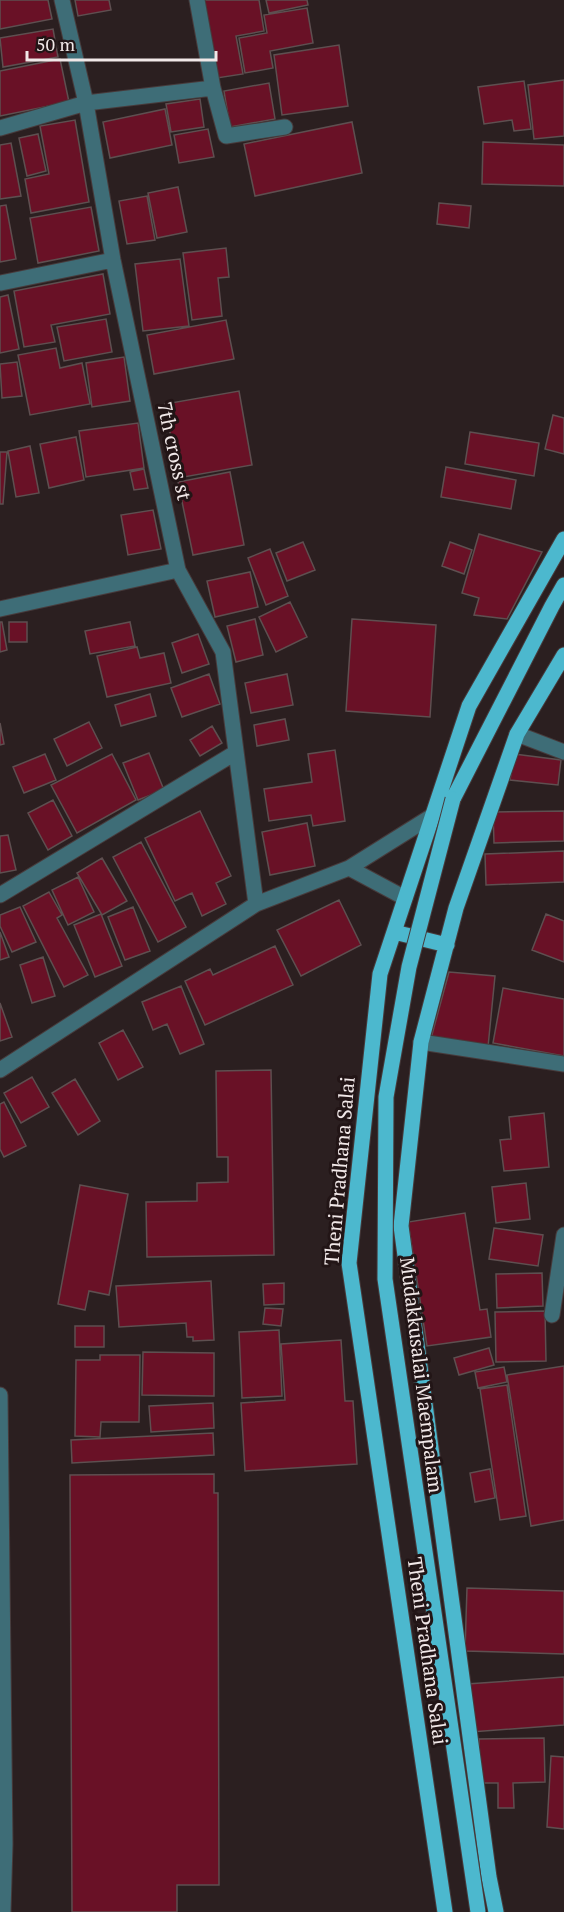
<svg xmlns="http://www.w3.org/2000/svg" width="564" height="1912" font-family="'PT Serif',serif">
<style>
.building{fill:#691126;stroke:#5e4f50;stroke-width:1.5}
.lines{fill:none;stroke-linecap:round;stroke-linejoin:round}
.minor-casing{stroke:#473b3c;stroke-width:17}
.major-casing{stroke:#473b3c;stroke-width:17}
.minor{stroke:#3e6d77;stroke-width:15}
.major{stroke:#4cb8ce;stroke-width:15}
.major-bridge-casing{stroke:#473b3c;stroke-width:17;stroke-linecap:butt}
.major-bridge{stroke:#4cb8ce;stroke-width:15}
.labels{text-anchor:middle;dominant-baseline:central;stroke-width:6;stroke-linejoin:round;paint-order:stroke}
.street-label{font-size:20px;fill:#f1e8e8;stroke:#221516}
</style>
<rect width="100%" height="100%" fill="#2b1f20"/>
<path class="building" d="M0 0H48L52 19 0 29Z
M75 0H109L111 10 78 16Z
M204 0H259L264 31 236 36 243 74 217 78Z
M266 0H307L308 5 269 13Z
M307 8 313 43 270 51 273 68 245 73 239 38 267 33 264 15Z
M53 29 58 57 3 67 0 38Z
M339 45 348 106 282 115 274 55Z
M60 59 69 102 0 116V71Z
M564 80V136L534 139 528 85Z
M524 81 531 129 514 131 512 120 484 124 478 87Z
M269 83 275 119 230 127 224 91Z
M200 99 204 127 171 132 166 104Z
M165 109 172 145 110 158 103 122Z
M75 120 89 202 31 213 25 179 49 174 40 126Z
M352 122 362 173 255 196 244 144Z
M208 129 214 157 179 163 174 135Z
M38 134 46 171 27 176 19 138Z
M483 142 564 145V186L482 184Z
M11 143 21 196 0 199V145Z
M178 187 187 232 157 238 148 193Z
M147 196 155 240 127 244 119 201Z
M439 203 471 206 469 228 437 224Z
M6 205 16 259 0 262V206Z
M91 207 99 251 38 263 30 218Z
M226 248 229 277 218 278 222 316 192 320 183 253Z
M180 259 189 326 143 331 135 264Z
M103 274 110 314 51 325 55 342 24 347 14 291Z
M8 295 19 349 0 353V297Z
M106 319 112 352 64 361 57 327Z
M226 320 234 359 154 374 147 335Z
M56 348 60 368 82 363 90 404 30 415 18 355Z
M124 357 130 401 92 407 86 363Z
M17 362 22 396 2 398 0 364Z
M239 391 252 465 178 478 165 404Z
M553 415 564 418V454L545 449Z
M138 423 144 468 86 477 79 431Z
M470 432 539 443 534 476 465 464Z
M76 437 84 480 49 488 40 444Z
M30 446 39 493 16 497 8 451Z
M0 452H7L3 504H0Z
M446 467 516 480 511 509 441 497Z
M144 469 148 488 134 490 130 472Z
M230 472 244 545 193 555 178 482Z
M153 510 161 549 128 555 121 515Z
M479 534 542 552 507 619 474 615 479 598 462 593Z
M303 542 315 570 287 581 276 553Z
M450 542 472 550 464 574 442 566Z
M270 549 288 596 266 605 248 558Z
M250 572 258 607 215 617 207 581Z
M290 602 307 637 276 652 259 617Z
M255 619 263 655 236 662 227 626Z
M352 619 436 625 430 717 346 711Z
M0 622H2L7 650 0 652Z
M9 622H27V642H9Z
M130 622 135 646 90 654 85 631Z
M198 634 209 664 182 673 172 643Z
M137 647 140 658 164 653 171 683 107 697 97 656Z
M209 674 220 704 182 717 171 688Z
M287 674 293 705 251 713 245 683Z
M150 694 156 716 121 726 115 705Z
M285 719 289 740 257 746 254 725Z
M89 722 102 748 67 766 54 739Z
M0 723 4 744 0 745Z
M212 726 222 743 200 756 190 740Z
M335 750 345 821 313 826 311 815 269 821 264 789 312 782 308 754Z
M149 753 164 790 138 800 123 763Z
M45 754 56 780 24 793 13 767Z
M112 754 136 800 77 833 51 785Z
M514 754 561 760 558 785 510 780Z
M53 800 72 836 48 850 28 813Z
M200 811 231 876 216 883 226 904 202 916 192 893 175 901 145 838Z
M564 811V841L494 843 493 812Z
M307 823 315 866 270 875 262 832Z
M8 835 16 870 0 873V836Z
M141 842 186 927 158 942 113 857Z
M564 851V882L486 885 485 854Z
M102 858 127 901 102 915 77 873Z
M78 877 94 912 68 925 52 890Z
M49 892 62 915 57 918 88 975 64 987 23 906Z
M339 900 361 945 301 976 277 930Z
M20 907 36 942 12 952 0 926V915Z
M133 907 150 951 125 960 108 917Z
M101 914 122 966 95 977 74 925Z
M546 914 564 921V962L532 950Z
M0 932 9 957 0 960Z
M275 946 293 985 205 1025 185 981 210 969 213 975Z
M43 957 55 996 32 1003 20 965Z
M449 972 495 976 488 1047 430 1042Z
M181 986 204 1044 180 1054 167 1024 153 1030 142 1002Z
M503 988 564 999V1056L493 1043Z
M0 1003 12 1037 0 1041Z
M123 1030 143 1067 118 1080 99 1043Z
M271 1070 274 1255 147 1257 146 1202 197 1201V1183L228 1182V1157H217L216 1071Z
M32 1077 49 1107 21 1123 4 1093Z
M75 1079 100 1121 78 1135 52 1093Z
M4 1102 26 1146 4 1157 0 1149V1104Z
M544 1113 549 1167 504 1171 500 1140 511 1139 509 1117Z
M526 1183 530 1219 496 1223 492 1187Z
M80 1185 128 1194 109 1295 89 1291 85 1310 58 1304Z
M465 1213 480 1310 487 1309 491 1337 427 1346 408 1222Z
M494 1228 543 1235 538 1266 489 1259Z
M542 1273 543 1306 497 1308 496 1274Z
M211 1281 214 1340 193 1341V1337H187L186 1323 119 1327 116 1286Z
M284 1283V1304L264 1305 263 1284Z
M265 1308 283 1309 281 1326 263 1324Z
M545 1311 546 1361 496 1362 495 1312Z
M75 1326H104V1347H75Z
M279 1330 282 1396 242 1398 239 1332Z
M341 1340 345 1401H353L357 1464 245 1471 241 1403 285 1400 281 1344Z
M489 1348 494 1365 459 1375 454 1358Z
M143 1352 214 1353V1396L142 1395Z
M100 1355H140L139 1422H101L100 1437 75 1436 76 1360H100Z
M564 1366V1520L531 1526 507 1375Z
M504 1367 507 1382 478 1388 475 1372Z
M507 1385 526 1516 500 1520 480 1389Z
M213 1403 214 1428 151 1432 149 1406Z
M213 1433 214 1455 72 1463 71 1440Z
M490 1469 495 1498 475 1502 470 1473Z
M214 1474V1493H218L219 1885H177V1912H72L70 1475Z
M467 1588 564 1591V1654L465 1651Z
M564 1677V1725L471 1732 467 1684Z
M544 1738 545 1782 513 1783 514 1808H498V1783H479V1739Z
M551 1756 564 1757V1829L547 1827Z"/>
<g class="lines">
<g class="minor-casing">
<path id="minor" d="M62 0 86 103 113 260 178 570 223 652 256 904
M197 0 213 88 226 136 285 127
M0 128 86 103 213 88
M1 283 113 260
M0 609 178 570
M517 734 564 752
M349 868 405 898
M0 895 235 753
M421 1042 564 1064
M0 1070 256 904 349 868 432 816
M552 1315 564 1235
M0 1395 5 1844 3 1912"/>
</g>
<g class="major-casing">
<path id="major" d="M453 799 552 606 564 585
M394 932 447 945
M445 1912 349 1263 380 974 469 706 564 539
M496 1912 489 1877 401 1226 421 1042 456 908 517 734 564 655"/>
</g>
<use href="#minor" class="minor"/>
<use href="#major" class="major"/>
<g class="major-bridge-casing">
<path id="major-bridge" d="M453 799 409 967 386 1097 385 1279 478 1912"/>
</g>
<use href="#major-bridge" class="major-bridge"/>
</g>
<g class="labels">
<g class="street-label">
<text transform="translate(175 451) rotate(78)">7th cross st</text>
<text transform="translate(339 1171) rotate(-85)">Theni Pradhana Salai</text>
<text transform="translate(422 1375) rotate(83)">Mudakkusalai Maempalam</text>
<text transform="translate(428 1651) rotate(82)">Theni Pradhana Salai</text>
</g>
</g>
<path d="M27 51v9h189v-9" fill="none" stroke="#f1e8e8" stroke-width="3"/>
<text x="36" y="51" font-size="18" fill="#f1e8e8" stroke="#221516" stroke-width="4.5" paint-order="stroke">50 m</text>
</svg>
